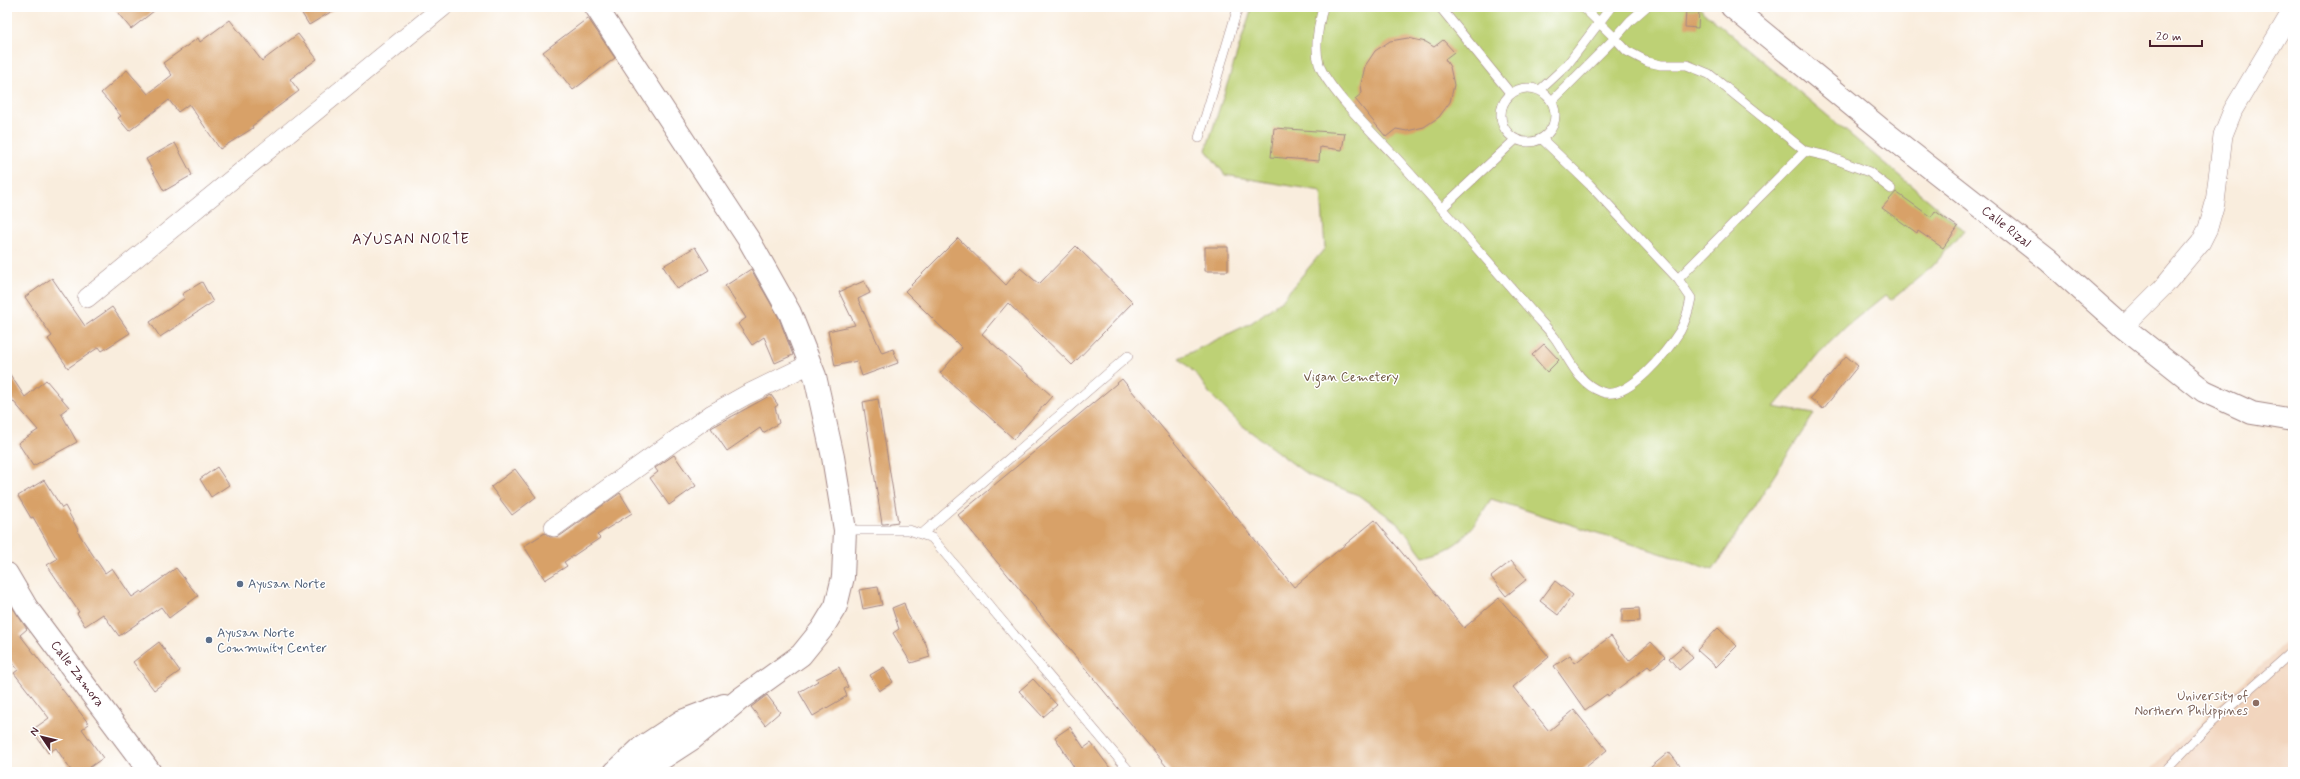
<svg xmlns="http://www.w3.org/2000/svg" width="2300" height="779" font-family="Mynerve,sans-serif">
<style>
.built{fill:#f2d5be}
.green{fill:#bdd175;stroke:#847850}
.building{fill:#d8a168}
.lines{fill:none;stroke-linecap:round;stroke-linejoin:round}
.service-casing{stroke:#a28684;stroke-width:10}
.minor-casing{stroke:#a28684;stroke-width:20}
.tertiary-casing{stroke:#a28684;stroke-width:24}
.secondary-casing{stroke:#a28684;stroke-width:24}
.service{stroke:#fff;stroke-width:9}
.minor{stroke:#fff;stroke-width:19}
.tertiary{stroke:#fff;stroke-width:22}
.secondary{stroke:#fff;stroke-width:22}
.service-dot{fill:#5c6f8a;stroke:#fff;stroke-width:1.5}
.education-dot{fill:#8d6e63;stroke:#fff;stroke-width:1.5}
.labels{text-anchor:middle;dominant-baseline:central;stroke-width:3;stroke-linejoin:round;paint-order:stroke}
.street-label{font-size:13px;fill:#4a1f2b;stroke:#fff}
.park-label{font-size:13px;fill:#6c5441;stroke:#fff}
.service-label{font-size:13px;fill:#4e5e75;stroke:#fff;text-anchor:start}
.education-label{font-size:13px;fill:#785e54;stroke:#fff;text-anchor:end}
.quarter-label{font-size:15px;letter-spacing:1px;fill:#4a1f2b;stroke:#fff}
</style>
<rect width="100%" height="100%" fill="#fff"/>
<filter id="ink" filterUnits="userSpaceOnUse"><feTurbulence type="fractalNoise" baseFrequency=".025" numOctaves="2"/><feDisplacementMap in="SourceGraphic" scale="8" xChannelSelector="R" yChannelSelector="G"/><feConvolveMatrix kernelMatrix="1 2 1 2 8 2 1 2 1" color-interpolation-filters="sRGB"/></filter>
<filter id="wash" filterUnits="userSpaceOnUse"><feTurbulence type="fractalNoise" baseFrequency=".012" numOctaves="4" result="noise"/><feDisplacementMap in="SourceGraphic" scale="16" xChannelSelector="R" yChannelSelector="G"/><feGaussianBlur stdDeviation="0.9" result="paint"/><feColorMatrix in="noise" values="0 0 0 0 0 0 0 0 0 0 0 0 0 0 0 0 0 1.4 0 .05"/><feComposite in="paint" operator="in"/></filter>
<g filter="url(#wash)">
<rect width="100%" height="100%" fill="#f9eddd"/>
<path class="built" d="M2293 635V772H2147Z"/>
<path class="green" d="M1252 7H1698L1964 230 1932 267 1891 300 1885 295 1848 325 1819 353 1774 407 1814 414 1713 570 1491 499C1470 531 1462 549 1423 556L1399 524 1358 495 1308 475 1239 423 1210 394 1197 375 1179 358 1251 323 1281 301 1325 248 1321 191 1225 175 1206 150Z"/>
<g id="blocks">
<path class="building" d="M113 7H159L131 29Z
M298 7H339L309 25Z
M1686 9 1699 10 1698 28 1685 27Z
M588 18 615 58 573 90 543 52Z
M230 20 262 61 298 34 317 59 290 79 299 91 252 126 253 128 220 149 189 104 178 112 169 100 129 131 118 118 121 116 101 93 127 70 148 94 172 75 163 63 198 38 200 42Z
M1408 38 1426 42 1434 47 1443 40 1454 52 1445 59 1450 67 1454 85 1450 102 1439 117 1424 127 1407 131 1396 129 1386 137 1355 99 1362 93 1361 84 1365 66 1375 51 1390 41Z
M1274 128 1345 133 1342 150 1320 147 1319 161 1271 157Z
M175 143 192 175 164 191 146 159Z
M1896 192 1931 217 1935 211 1958 227 1943 248 1918 231 1917 233 1882 208Z
M958 238 1006 285 1020 268 1039 284 1076 246 1133 302 1072 365 1008 303 982 334 1052 396 1014 439 940 373 962 348 905 291Z
M695 247 709 270 677 289 663 266Z
M1205 247H1228V271H1205Z
M751 269 779 318 793 355 775 363 764 337 752 345 738 324 746 318 725 286Z
M52 278 85 326 112 307 130 333 102 351 99 347 68 368 48 339 52 336 25 297Z
M864 281 870 293 858 299 882 353 893 349 898 363 862 376 857 361 835 366 828 331 855 325 839 292Z
M202 282 213 302 160 337 150 322 185 298 182 294Z
M1544 344 1559 360 1547 372 1532 355Z
M1846 356 1858 366 1823 409 1810 398Z
M7 370 25 397 46 380 69 407 61 413 77 442 33 466 18 443 38 430 7 394Z
M1122 379 1294 587 1375 520 1464 628 1499 598 1549 657 1513 687 1549 731 1574 710 1607 750 1580 772H1171L958 515Z
M771 395 778 405 775 407 779 423 763 433 760 428 727 451 711 428Z
M878 399 898 522 885 524H882L863 402Z
M674 455 696 486 669 505 650 478 658 472 655 468Z
M217 467 229 485 211 497 200 479Z
M515 469 536 497 512 515 491 487Z
M44 480 62 508 65 506 78 530 77 531 105 573 112 568 132 597 141 591 142 593 176 568 198 596 169 618 161 607 119 636 103 614 85 626 77 613 79 612 47 565 57 559 33 517 31 518 18 496Z
M620 493 632 513 597 535 600 538 564 562 567 566 545 580 524 546 545 533 550 537 560 536Z
M1511 561 1527 579 1506 596 1491 577Z
M1555 581 1573 595 1558 615 1540 601Z
M878 587 882 605 863 609 859 590Z
M7 599 27 629 20 635 89 724 82 729 103 758 83 772H72L56 748 48 753 32 730 49 718 14 673 18 670 7 655Z
M904 603 908 615 926 644 930 657 911 663 893 633 899 629 892 608Z
M1639 608 1640 621 1622 622V609Z
M1718 628 1737 646 1716 667 1697 650Z
M1611 636 1629 661 1651 642 1665 657 1651 669 1648 666 1608 696 1607 694 1585 710 1554 666 1570 655 1575 663Z
M159 642 180 671 154 690 133 662Z
M1683 646 1693 658 1679 670 1669 658Z
M839 667 848 687 844 689 847 696 813 716 799 692 818 681 816 679Z
M884 667 893 682 879 691 870 675Z
M1033 679 1057 705 1043 717 1019 691Z
M767 695 780 712 765 725 751 707Z
M1070 727 1084 748 1091 743 1113 772H1077L1055 737Z
M1669 752 1685 772H1645Z"/>
</g>
</g>
<g filter="url(#ink)">
<use href="#blocks" fill-opacity="0" stroke="#a28684" stroke-width="1"/>
<g class="lines">
<g class="service-casing">
<path id="service" d="M1323 7C1319 24 1314 46 1319 64 1327 89 1380 140 1400 162 1445 212 1490 263 1534 314 1541 322 1549 330 1555 338 1569 358 1577 383 1602 392 1628 402 1668 350 1680 331 1686 320 1689 309 1691 298L1678 279 1590 185 1542 139
M1440 7 1511 94
M1583 7 1615 38 1630 21 1646 7
M1501 115a27 27 0 1 1 54 0a27 27 0 1 1-54 0Z
M1540 90 1567 65 1611 7
M1552 101 1615 38 1627 51 1648 62 1661 65H1687L1709 74 1805 151 1827 156 1869 172 1891 189
M1199 138 1238 7
M1442 208 1516 139
M1678 279 1805 151
M845 530H909L932 538 1130 772
M923 533 1128 356
M2164 772 2207 727 2293 651"/>
</g>
<g class="minor-casing">
<path id="minor" d="M87 298 443 7
M2123 327 2166 284 2201 242 2208 228 2215 203 2223 135 2233 110 2293 9
M554 527 712 414 746 395 810 364"/>
</g>
<g class="tertiary-casing">
<path id="tertiary" d="M596 7 749 240 790 313 815 376 833 457 845 530 843 577 836 606 822 629 801 655 740 699 692 739 652 765 626 772
M7 574 27 608 150 772
M615 772 641 748 682 721 724 705"/>
</g>
<g class="secondary-casing">
<path id="secondary" d="M1732 7 1882 130 2048 260 2123 327 2204 391 2252 413 2293 420"/>
</g>
<use href="#service" class="service"/>
<use href="#minor" class="minor"/>
<use href="#tertiary" class="tertiary"/>
<use href="#secondary" class="secondary"/>
</g>
</g>
<g class="service-dot">
<circle cx="240" cy="584" r="4"/>
<circle cx="209" cy="640" r="4"/>
</g>
<circle class="education-dot" cx="2256" cy="703" r="4"/>
<g class="labels">
<g class="street-label">
<text transform="translate(2006 227) rotate(38)">Calle Rizal</text>
<text transform="translate(77 674) rotate(53)">Calle Zamora</text>
</g>
<g class="park-label">
<text x="1351" y="377">Vigan Cemetery</text>
</g>
<g class="service-label">
<text x="248" y="584">Ayusan Norte</text>
<text x="217" y="633">Ayusan Norte<tspan x="217" dy="15">Community Center</tspan></text>
</g>
<g class="education-label">
<text x="2248" y="696">University of<tspan x="2248" dy="15">Northern Philippines</tspan></text>
</g>
<g class="quarter-label">
<text x="411" y="240">AYUSAN NORTE</text>
</g>
</g>
<rect width="2300" height="779" fill="none" stroke="#fff" stroke-width="24"/>
<g transform="translate(42 737) rotate(305)" stroke="#ffffff" stroke-width="3" paint-order="stroke">
<path d="M0-3L7 15L0 10L-7 15Z" fill="#4a1f2b"/>
<text y="-6" font-size="11" font-weight="bold" text-anchor="middle" fill="#4a1f2b">N</text>
</g>
<path d="M2150 40v6h52v-6" fill="none" stroke="#4a1f2b" stroke-width="2"/>
<text x="2156" y="40" font-size="12" fill="#4a1f2b" stroke="#ffffff" stroke-width="3" paint-order="stroke">20 m</text>
</svg>
